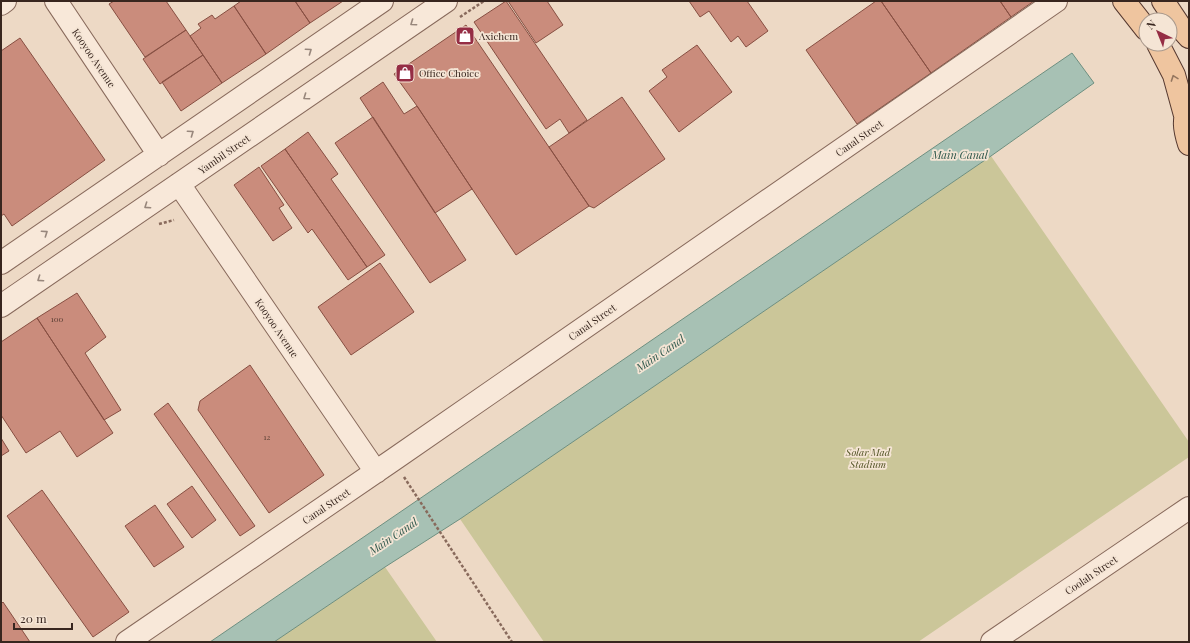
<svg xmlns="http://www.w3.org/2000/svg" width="1190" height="643" font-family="'Playfair Display',serif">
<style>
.green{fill:#cbc699}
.water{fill:#a7c1b4;stroke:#6e8f80}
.building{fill:#ca8c7c;stroke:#874f42}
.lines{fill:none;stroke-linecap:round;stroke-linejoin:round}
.minor-casing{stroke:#886a5c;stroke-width:24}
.major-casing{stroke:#563930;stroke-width:24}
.path{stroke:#886a5c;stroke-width:2.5;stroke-dasharray:3 2;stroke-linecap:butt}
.minor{stroke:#f8e8d9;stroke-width:22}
.major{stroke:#efc59f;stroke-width:22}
.oneway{stroke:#98877c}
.oneway2{stroke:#94765f}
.labels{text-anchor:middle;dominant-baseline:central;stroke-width:3.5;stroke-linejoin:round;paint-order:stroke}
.number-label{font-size:8px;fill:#5c4036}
.poi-label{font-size:10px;fill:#38261f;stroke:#f5e5d5;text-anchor:start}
.street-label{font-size:10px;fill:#38261f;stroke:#f5e5d5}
.park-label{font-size:10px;font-style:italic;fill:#535426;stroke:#f5e5d5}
.water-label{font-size:11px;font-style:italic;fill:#2f584c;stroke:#f5e5d5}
</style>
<rect width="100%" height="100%" fill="#edd9c5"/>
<path class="green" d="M991 156 1189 442V457L918 642H544L460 519Z
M385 567 437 642H274Z"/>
<path class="water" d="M1072 53 1094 83 991 156 460 519 385 567 274 642H210Z"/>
<path class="building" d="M114 1H166L186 30 145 57 109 4Z
M241 1H295L310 23 266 54 234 6Z
M295 1H343L310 23Z
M506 1 587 120 569 133 560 119 546 129 474 22Z
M508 1H547L563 25 536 43Z
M689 1H747L768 31 746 47 738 36 731 42 709 11 700 17Z
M876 1H881L931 73 857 124 806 50Z
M881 1H1000L1011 17 931 73Z
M1000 1H1034L1011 17Z
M234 6 266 54 222 83 190 36 201 28 198 24 212 15 215 19Z
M466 25 589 206 516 255 417 106 394 74Z
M186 30 203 55 160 84 143 59Z
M20 38 105 160 12 226 4 214 1 216V51Z
M697 45 732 92 679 132 649 91 667 77 662 70Z
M203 55 222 83 181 111 162 82Z
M383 82 404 114 417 106 472 189 435 213 360 98Z
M622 97 665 159 594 208 589 206 549 147Z
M373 117 466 260 430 283 335 143Z
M308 132 338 174 331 179 385 255 367 267 285 149Z
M285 149 367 267 348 280 312 229 308 233 261 166Z
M259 167 284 205 279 208 292 228 273 241 234 185Z
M380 263 414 312 351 355 318 307Z
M77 293 106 337 85 353 121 410 104 420 37 318Z
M37 318 113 433 77 457 60 431 26 453 1 415V342Z
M250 365 324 475 269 513 198 410 200 401Z
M168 403 255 526 240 536 154 414Z
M1 438 9 451 1 456Z
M192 486 216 520 192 538 167 504Z
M42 490 129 612 93 637 7 516Z
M155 505 184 547 154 567 125 526Z
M3 602 30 642H1V604Z"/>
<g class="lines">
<g class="minor-casing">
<path id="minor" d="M56 1 159 155
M1 4 5 1
M179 184 376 472
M1 263 382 1
M1 306 446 1
M127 642 393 460 1056 1
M992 642 1189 508"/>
</g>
<g class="major-casing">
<path id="major" d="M1124 1 1146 29
M1163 1 1181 28 1189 37
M1158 44 1174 75 1185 115
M1189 104C1183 120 1184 128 1189 144"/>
</g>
<path class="path" d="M460 17 484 1
M159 224 174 220
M404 477 512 642"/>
<use href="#minor" class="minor"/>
<use href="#major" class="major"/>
</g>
<defs><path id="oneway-chevron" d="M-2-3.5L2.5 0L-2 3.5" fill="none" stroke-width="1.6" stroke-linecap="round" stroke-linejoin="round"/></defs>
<g class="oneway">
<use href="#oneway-chevron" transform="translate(413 23) rotate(145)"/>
<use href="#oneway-chevron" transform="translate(309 51) rotate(-35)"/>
<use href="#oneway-chevron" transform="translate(306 97) rotate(145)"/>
<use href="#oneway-chevron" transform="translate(191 133) rotate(-35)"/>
<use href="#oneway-chevron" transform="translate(147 206) rotate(146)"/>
<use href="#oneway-chevron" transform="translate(45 233) rotate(-34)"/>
<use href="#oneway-chevron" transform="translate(40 279) rotate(146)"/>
</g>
<use class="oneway2" href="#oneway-chevron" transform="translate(1174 78) rotate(-110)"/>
<defs>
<g id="shop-square" transform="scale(1)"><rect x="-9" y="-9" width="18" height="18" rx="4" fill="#952d44" stroke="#f5e5d5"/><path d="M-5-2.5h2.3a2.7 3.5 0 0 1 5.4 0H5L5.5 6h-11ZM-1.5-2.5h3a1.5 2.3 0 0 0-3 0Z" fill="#fff"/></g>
</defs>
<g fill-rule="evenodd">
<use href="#shop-square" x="465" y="36"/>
<use href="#shop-square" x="405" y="73"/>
</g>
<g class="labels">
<g class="number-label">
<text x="57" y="318">100</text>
<text x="267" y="436">12</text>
</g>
<g class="poi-label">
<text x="479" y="36">Axichem</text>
<text x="419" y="73">Office Choice</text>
</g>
<g class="street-label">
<text transform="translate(94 58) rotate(56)">Kooyoo Avenue</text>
<text transform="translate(859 138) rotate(-35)">Canal Street</text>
<text transform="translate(224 154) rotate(-35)">Yambil Street</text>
<text transform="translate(592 322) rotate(-35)">Canal Street</text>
<text transform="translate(277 328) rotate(56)">Kooyoo Avenue</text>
<text transform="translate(326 506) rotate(-34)">Canal Street</text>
<text transform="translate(1091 575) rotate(-34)">Coolah Street</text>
</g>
<g class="park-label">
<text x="868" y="452">Solar Mad<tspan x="868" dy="12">Stadium</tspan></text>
</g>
<g class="water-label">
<text x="960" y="154">Main Canal</text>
<text transform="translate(660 353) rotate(-34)">Main Canal</text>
<text transform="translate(393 536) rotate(-34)">Main Canal</text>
</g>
</g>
<rect width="1190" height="643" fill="none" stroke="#38261f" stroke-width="4"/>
<g transform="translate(1158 32) rotate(317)"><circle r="19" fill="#f5e5d5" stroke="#a9998c"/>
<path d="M0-3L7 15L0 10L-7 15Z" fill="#952d44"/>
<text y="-6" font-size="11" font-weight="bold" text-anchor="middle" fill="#38261f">N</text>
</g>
<path d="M14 623v6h58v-6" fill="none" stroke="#38261f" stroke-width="2"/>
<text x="20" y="623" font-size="12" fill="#38261f" stroke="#f5e5d5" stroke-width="3" paint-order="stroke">20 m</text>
</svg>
